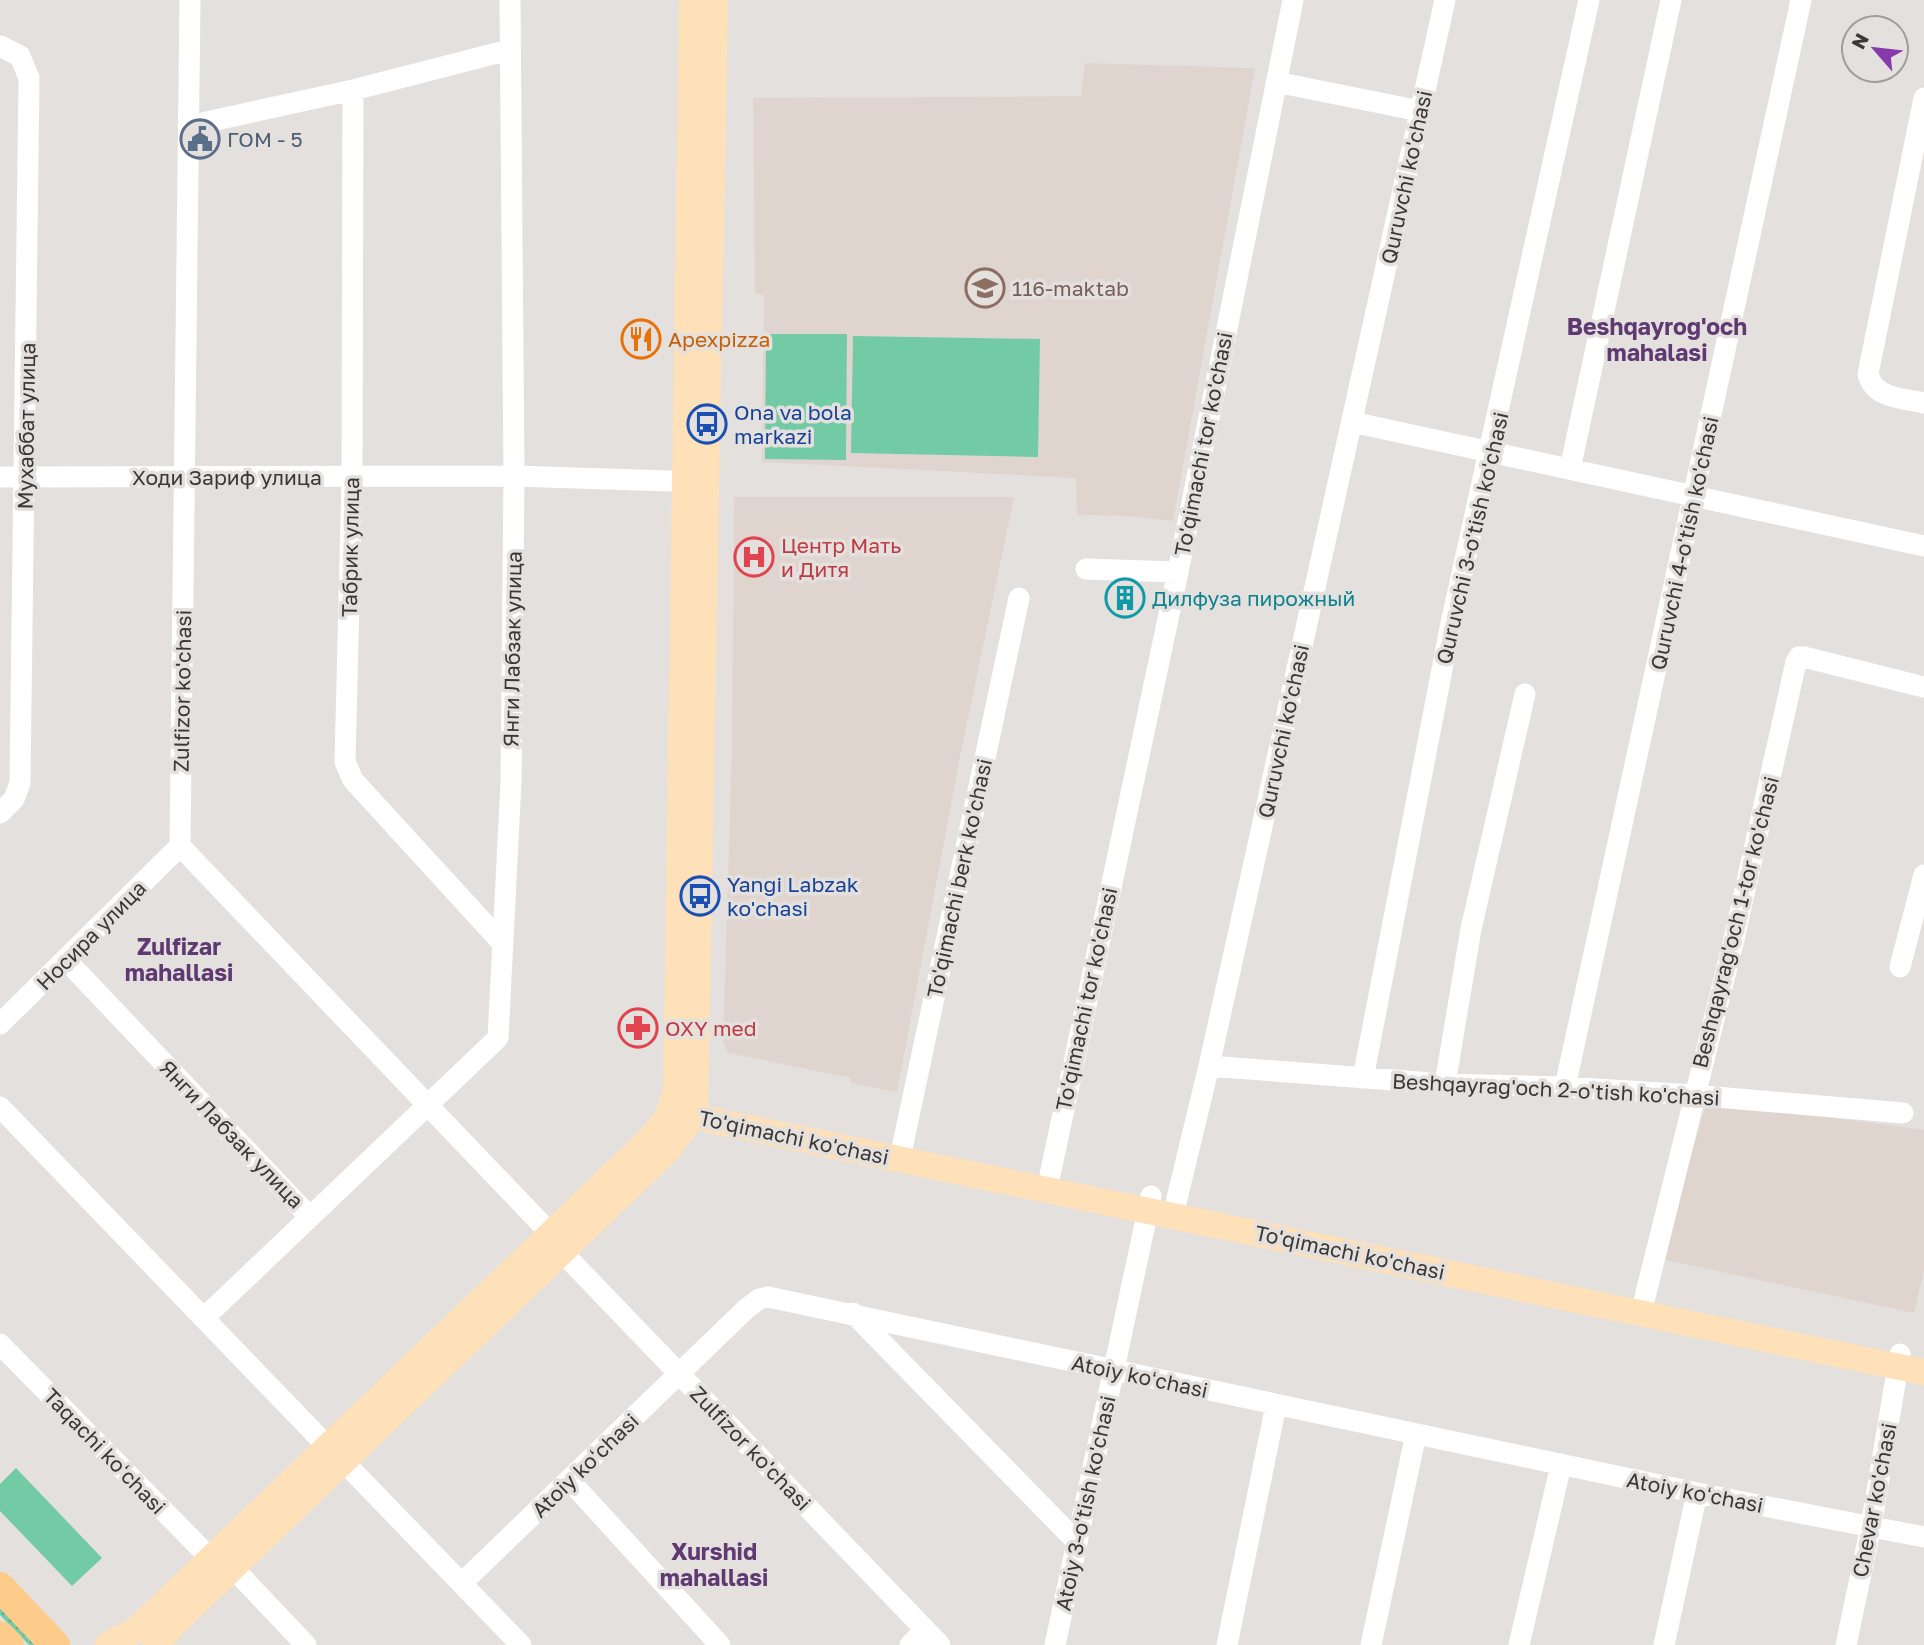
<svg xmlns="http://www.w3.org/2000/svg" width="1924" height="1645" font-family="'Golos Text',sans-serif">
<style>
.built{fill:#e0d5ce}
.grass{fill:url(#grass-dots)}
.garden{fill:#72cba5}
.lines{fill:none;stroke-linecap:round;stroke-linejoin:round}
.minor{stroke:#fff;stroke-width:21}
.major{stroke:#fee0b9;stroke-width:26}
.highway{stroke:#fdcc8a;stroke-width:30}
.labels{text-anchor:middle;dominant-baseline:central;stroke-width:7;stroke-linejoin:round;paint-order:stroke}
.service-label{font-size:21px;fill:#4e5e75;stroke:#e4e0de;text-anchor:start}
.street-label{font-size:21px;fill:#393837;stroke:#e4e0de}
.education-label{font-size:21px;fill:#785e54;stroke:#e4e0de;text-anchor:start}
.food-label{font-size:21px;fill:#c56008;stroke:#e4e0de;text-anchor:start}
.transit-label{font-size:21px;fill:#164399;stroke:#e4e0de;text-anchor:start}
.health-label{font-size:21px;fill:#be3a42;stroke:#e4e0de;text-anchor:start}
.culture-label{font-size:21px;fill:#0d838f;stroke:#e4e0de;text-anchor:start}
.neighbourhood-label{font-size:23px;font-weight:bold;fill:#5f3972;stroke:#e4e0de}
</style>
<defs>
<pattern id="grass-dots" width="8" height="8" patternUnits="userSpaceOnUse" patternTransform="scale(1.75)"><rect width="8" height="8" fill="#72cba5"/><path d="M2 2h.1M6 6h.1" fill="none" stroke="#5fa687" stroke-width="1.8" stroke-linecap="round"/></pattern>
</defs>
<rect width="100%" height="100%" fill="#e4e0de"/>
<path class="built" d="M1085 63 1255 68 1173 521 1129 516 1077 515 1076 478 762 462 764 295 755 294 753 98 1081 96Z
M734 497H1014L960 757 897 1092 850 1083 851 1078 728 1053 723 1043 732 747Z
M1707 1101 1924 1130V1270L1914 1313 1661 1259Z"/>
<path class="grass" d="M0 1604 40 1645H29L0 1615Z"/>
<path class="garden" d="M766 334H847L846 460 765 459Z
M853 336 1040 339 1038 457 851 453Z
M16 1468 102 1558 72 1586 0 1511V1484Z"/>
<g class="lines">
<path class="minor" d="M190 0 180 846 551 1234
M0 46 20 56 29 78 20 783 14 799 0 813
M1276 82 1420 111
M353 90 352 479 345 762 353 780 503 944
M1924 98 1868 374C1874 399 1903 398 1924 403
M188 126 353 90 509 50
M1352 422 1924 546
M1570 469 1671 0
M0 477 514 476 700 482
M1086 569 1178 572
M67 961 309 1216
M1900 967 1924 875
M0 1024 180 846
M1209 1066 1445 1084 1565 1087 1692 1095 1903 1113
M1363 1078 1451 623 1589 0
M1445 1084 1471 929 1525 694
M1565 1087 1801 0
M0 1107 328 1447
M900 1158 1019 598
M1050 1175 1178 572 1293 0
M1173 1215 1209 1066 1445 0
M562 1252 940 1645
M853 1313 1076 1541
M1641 1313 1734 939 1796 662 1799 657H1804L1924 687
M204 1318 498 1038 511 782 514 476 510 0
M0 1344 211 1559
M344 1462 521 1645
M570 1481 720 1645
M233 1568 306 1645
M462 1583 746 1309 759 1299 768 1297 1697 1493 1924 1537
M910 1645 925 1630
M1055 1645 1151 1196
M1227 1645 1276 1405
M1371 1645 1416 1434
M1519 1645 1561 1465
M1664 1645 1697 1493
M1846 1645 1871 1526 1900 1354"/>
<path class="major" d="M677 1108 691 1116 1924 1372
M108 1645 137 1629 649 1140 667 1118 676 1092 692 0
M156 1645 177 1621 667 1151 685 1127 695 1106 715 0"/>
<path class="highway" d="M0 1587 55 1645
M0 1636 9 1645"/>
</g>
<defs>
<g id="civic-ring" transform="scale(2.0125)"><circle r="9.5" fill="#e4e0de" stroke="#5c6f8a" stroke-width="1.5"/><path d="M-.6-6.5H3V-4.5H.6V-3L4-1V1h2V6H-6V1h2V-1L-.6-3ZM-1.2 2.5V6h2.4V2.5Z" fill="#5c6f8a"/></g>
<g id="school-ring" transform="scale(2.0125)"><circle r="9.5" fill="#e4e0de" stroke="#8d6e63" stroke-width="1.5"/><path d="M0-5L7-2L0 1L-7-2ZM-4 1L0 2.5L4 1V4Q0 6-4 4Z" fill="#8d6e63"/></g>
<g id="restaurant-ring" transform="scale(2.0125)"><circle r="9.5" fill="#e4e0de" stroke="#e8710a" stroke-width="1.5"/><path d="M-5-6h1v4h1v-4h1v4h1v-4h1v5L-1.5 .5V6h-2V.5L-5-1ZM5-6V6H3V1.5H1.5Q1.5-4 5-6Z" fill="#e8710a"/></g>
<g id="bus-ring" transform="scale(2.0125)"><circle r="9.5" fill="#e4e0de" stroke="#1a4fb4" stroke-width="1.5"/><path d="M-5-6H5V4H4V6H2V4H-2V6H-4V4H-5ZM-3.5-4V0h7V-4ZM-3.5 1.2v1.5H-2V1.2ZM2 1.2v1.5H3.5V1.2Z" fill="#1a4fb4"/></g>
<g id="hospital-ring" transform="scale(2.0125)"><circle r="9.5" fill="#e4e0de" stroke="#e0444e" stroke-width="1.5"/><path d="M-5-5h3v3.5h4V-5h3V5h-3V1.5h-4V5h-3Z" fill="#e0444e"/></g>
<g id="building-ring" transform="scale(2.0125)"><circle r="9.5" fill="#e4e0de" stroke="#0f9aa8" stroke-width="1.5"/><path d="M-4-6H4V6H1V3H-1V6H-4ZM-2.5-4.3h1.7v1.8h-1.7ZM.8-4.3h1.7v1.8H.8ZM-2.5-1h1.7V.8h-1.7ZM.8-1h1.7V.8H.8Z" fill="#0f9aa8"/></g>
<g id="pharmacy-ring" transform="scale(2.0125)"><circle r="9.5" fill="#e4e0de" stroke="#e0444e" stroke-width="1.5"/><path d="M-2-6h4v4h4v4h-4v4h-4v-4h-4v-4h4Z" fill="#e0444e"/></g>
</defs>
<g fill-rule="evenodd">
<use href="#civic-ring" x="200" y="139"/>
<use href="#school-ring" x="985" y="288"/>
<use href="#restaurant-ring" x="641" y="339"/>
<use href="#bus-ring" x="707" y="424"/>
<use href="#hospital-ring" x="754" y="557"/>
<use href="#building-ring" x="1125" y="598"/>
<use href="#bus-ring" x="700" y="896"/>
<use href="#pharmacy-ring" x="638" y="1028"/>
</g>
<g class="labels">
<g class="service-label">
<text x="227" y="139">ГОМ - 5</text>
</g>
<g class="street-label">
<text transform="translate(1406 177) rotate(-78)">Quruvchi ko'chasi</text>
<text transform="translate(26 426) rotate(-89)">Мухаббат улица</text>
<text transform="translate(1203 444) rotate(-79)">To'qimachi tor ko'chasi</text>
<text x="227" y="477">Ходи Зариф улица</text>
<text transform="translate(1472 538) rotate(-77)">Quruvchi 3-o'tish ko'chasi</text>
<text transform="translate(1684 543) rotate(-78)">Quruvchi 4-o'tish ko'chasi</text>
<text transform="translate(350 547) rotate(-89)">Табрик улица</text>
<text transform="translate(512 649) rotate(-89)">Янги Лабзак улица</text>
<text transform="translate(182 691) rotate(-89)">Zulfizor ko'chasi</text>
<text transform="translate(1283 731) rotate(-78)">Quruvchi ko'chasi</text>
<text transform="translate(959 878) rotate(-78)">To'qimachi berk ko'chasi</text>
<text transform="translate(1735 922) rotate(-76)">Beshqayrag'och 1-tor ko'chasi</text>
<text transform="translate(91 935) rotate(-45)">Носира улица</text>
<text transform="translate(1086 999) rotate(-78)">To'qimachi tor ko'chasi</text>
<text transform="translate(1556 1089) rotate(3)">Beshqayrag'och 2-o'tish ko'chasi</text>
<text transform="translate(232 1134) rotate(46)">Янги Лабзак улица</text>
<text transform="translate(794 1137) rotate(12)">To'qimachi ko'chasi</text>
<text transform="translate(1350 1252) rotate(12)">To'qimachi ko'chasi</text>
<text transform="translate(1140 1376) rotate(12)">Atoiy koʻchasi</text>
<text transform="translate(751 1448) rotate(46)">Zulfizor ko'chasi</text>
<text transform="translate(105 1451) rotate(46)">Taqachi koʻchasi</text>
<text transform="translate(585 1465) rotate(-44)">Atoiy koʻchasi</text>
<text transform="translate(1695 1492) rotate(11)">Atoiy koʻchasi</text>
<text transform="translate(1874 1500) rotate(-79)">Chevar ko'chasi</text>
<text transform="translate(1085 1503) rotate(-78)">Atoiy 3-o'tish ko'chasi</text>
</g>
<g class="education-label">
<text x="1012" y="288">116-maktab</text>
</g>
<g class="food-label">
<text x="668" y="339">Apexpizza</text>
</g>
<g class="transit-label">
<text x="734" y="412">Ona va bola<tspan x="734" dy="24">markazi</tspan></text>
<text x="727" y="884">Yangi Labzak<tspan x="727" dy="24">ko'chasi</tspan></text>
</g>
<g class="health-label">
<text x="781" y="545">Центр Мать<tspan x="781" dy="24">и Дитя</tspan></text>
<text x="665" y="1028">OXY med</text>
</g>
<g class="culture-label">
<text x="1152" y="598">Дилфуза пирожный</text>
</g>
<g class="neighbourhood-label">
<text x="1657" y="326">Beshqayrog'och<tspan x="1657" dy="26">mahalasi</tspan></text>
<text x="179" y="946">Zulfizar<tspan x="179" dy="26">mahallasi</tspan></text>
<text x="714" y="1551">Xurshid<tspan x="714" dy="26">mahallasi</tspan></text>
</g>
</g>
<g transform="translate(1875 49) rotate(298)"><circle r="33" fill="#e4e0de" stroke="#a09d9b" stroke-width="2"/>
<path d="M0-5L12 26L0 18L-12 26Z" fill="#873aab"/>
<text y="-10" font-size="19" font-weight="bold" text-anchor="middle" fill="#393837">N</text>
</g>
</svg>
